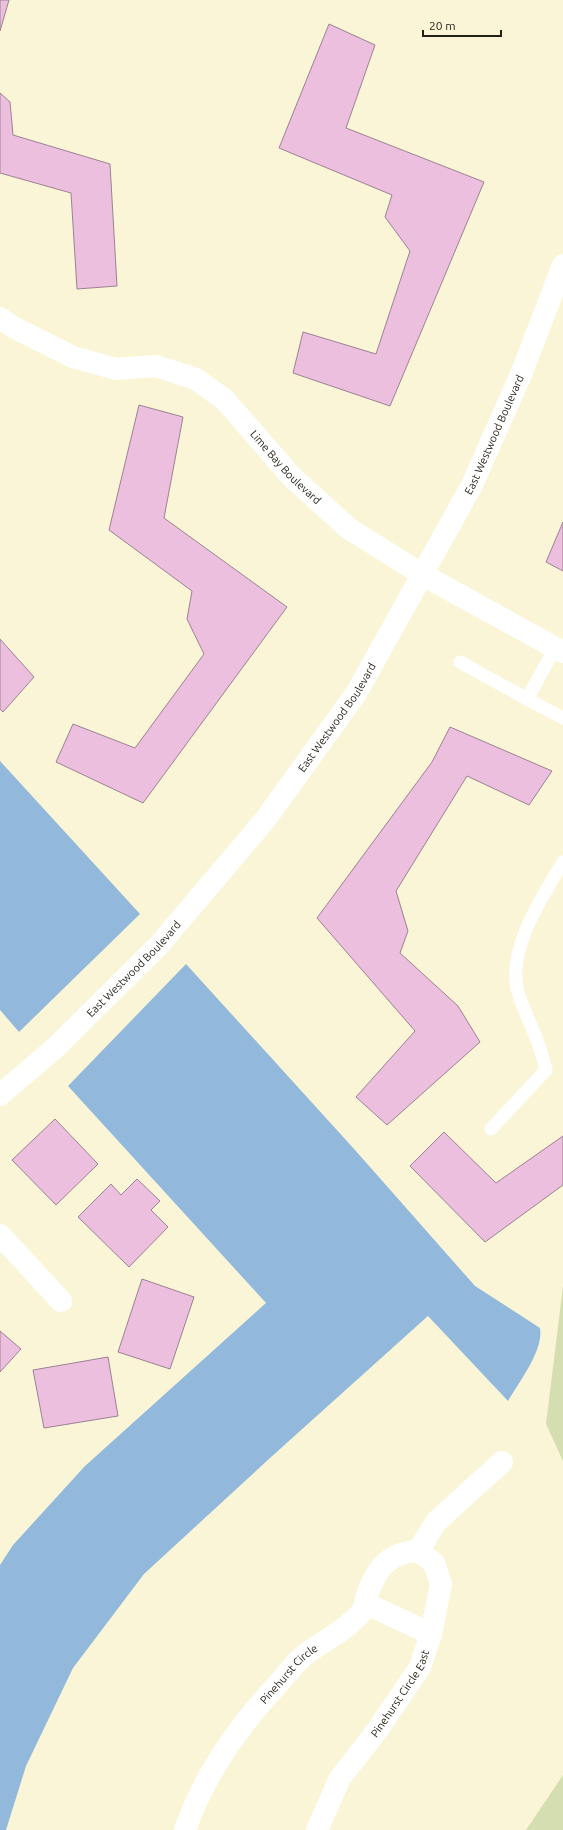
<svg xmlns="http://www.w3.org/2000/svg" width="563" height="1830" font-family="Ubuntu,sans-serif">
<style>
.green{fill:#d5deb0}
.water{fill:#92b9dc}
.building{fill:#ecbfde;stroke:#9b8293}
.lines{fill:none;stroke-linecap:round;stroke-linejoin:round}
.service{stroke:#fff;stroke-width:13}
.minor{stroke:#fff;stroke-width:22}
.labels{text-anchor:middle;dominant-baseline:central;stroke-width:3.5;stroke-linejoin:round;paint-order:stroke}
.street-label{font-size:11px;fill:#221f15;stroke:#fbf5d7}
</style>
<rect width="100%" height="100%" fill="#fbf5d7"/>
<path class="green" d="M563 1286V1461L546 1424Z
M563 1775V1830H526Z"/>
<path class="water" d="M0 761 140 914 19 1032 0 1010Z
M186 964 355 1150 475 1286 540 1328C544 1350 519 1382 508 1401L428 1316 270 1458 144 1574 73 1668 26 1766 6 1830H0V1565L13 1545 85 1466 266 1303 68 1086Z"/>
<path class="building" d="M0 0H9L0 31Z
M329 24 375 45 346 128 484 182 390 406 293 373 303 332 376 354 410 251 385 217 392 195 279 148Z
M0 93 10 102 13 135 110 164 117 286 77 289 71 193 0 173Z
M139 405 183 417 164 518 287 607 143 803 56 762 73 724 135 748 204 654 187 619 192 591 109 530Z
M563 522V571L546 562Z
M0 639 34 677 3 712 0 709Z
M450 727 552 771 529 805 467 776 396 891 408 931 400 953 458 1006 480 1042 387 1125 356 1097 415 1031 317 918 432 762Z
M55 1119 98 1164 56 1205 12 1160Z
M444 1132 496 1183 563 1136V1185L485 1242 410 1166Z
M137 1179 160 1201 151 1210 168 1227 129 1267 78 1217 111 1184 121 1195Z
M142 1279 194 1297 170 1369 118 1352Z
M0 1331 21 1349 0 1372Z
M108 1357 118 1416 44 1428 33 1370Z"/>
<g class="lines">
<path class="service" d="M555 648 527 699 563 718
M460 662 527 699
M491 1129 546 1070C544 1061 541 1052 538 1043 532 1026 523 1009 518 992 506 950 543 896 563 862"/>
<g class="minor">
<path id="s1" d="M0 318 13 327 73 357 116 369 156 366 196 379 225 400 291 476 348 528 423 575 563 652"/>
<path id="s2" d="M0 1095 55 1048 159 945 265 820 357 692 472 485 522 372 563 265"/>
<path d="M0 1235 61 1301"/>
<path d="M418 1551 436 1522 502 1462"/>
<path d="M365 1603 431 1634"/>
<path id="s3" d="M185 1830C205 1773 238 1727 279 1683 288 1673 296 1661 306 1654 326 1639 342 1633 360 1614 364 1610 365 1603 366 1598 375 1571 387 1552 418 1551"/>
<path id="s4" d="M317 1830 340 1778 376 1732 420 1667 431 1634 441 1584 434 1563 418 1551"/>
</g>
</g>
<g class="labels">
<g class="street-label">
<text stroke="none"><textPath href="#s2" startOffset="832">East Westwood Boulevard</textPath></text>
<text stroke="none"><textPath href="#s1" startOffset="336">Lime Bay Boulevard</textPath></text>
<text stroke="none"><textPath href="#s2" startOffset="508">East Westwood Boulevard</textPath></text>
<text stroke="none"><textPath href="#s2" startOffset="184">East Westwood Boulevard</textPath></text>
<text stroke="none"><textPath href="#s3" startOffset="189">Pinehurst Circle</textPath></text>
<text stroke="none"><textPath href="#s4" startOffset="161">Pinehurst Circle East</textPath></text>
</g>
</g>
<path d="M423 30v6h78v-6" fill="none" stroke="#221f15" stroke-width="2"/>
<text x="429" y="30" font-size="12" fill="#221f15" stroke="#fbf5d7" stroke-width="3" paint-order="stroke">20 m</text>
</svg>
